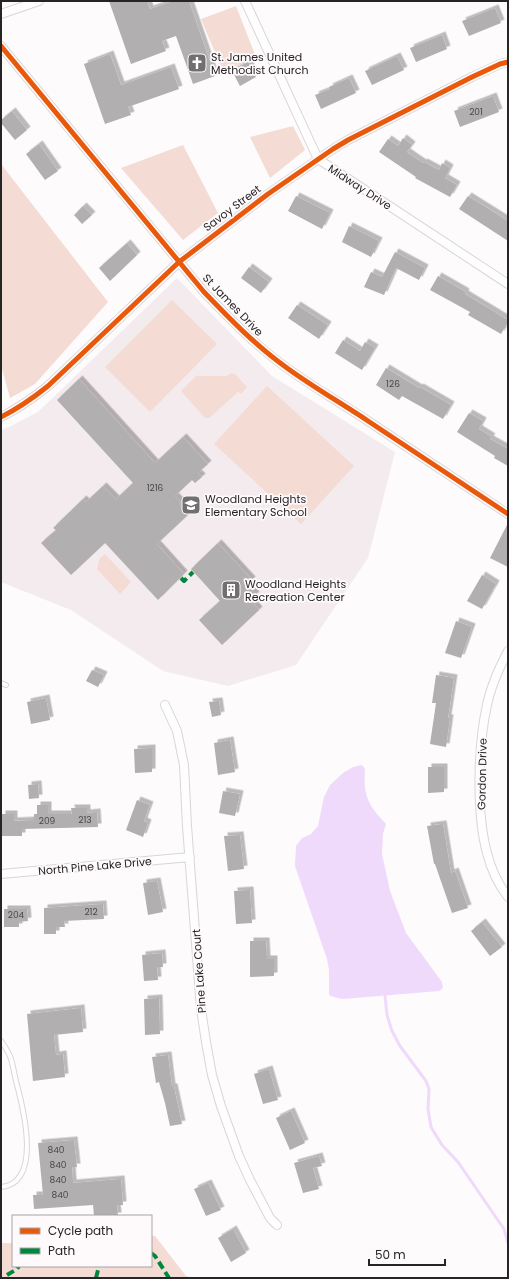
<svg xmlns="http://www.w3.org/2000/svg" width="509" height="1279" font-family="Poppins,sans-serif">
<style>
.built{fill:#f3ebee}
.green{fill:#f4dbd3}
.water{fill:#efdafb}
.lines{fill:none;stroke-linecap:round;stroke-linejoin:round}
.stream{stroke:#efdafb;stroke-width:3}
.building{fill:#b1afb0;filter:url(#shadow)}
.service-casing{stroke:#d8d6d7;stroke-width:6}
.minor-casing{stroke:#d8d6d7;stroke-width:10}
.service{stroke:#fffeff;stroke-width:4}
.minor{stroke:#fffeff;stroke-width:8}
.quiet{stroke:#00873e;stroke-width:4;stroke-dasharray:8 4;stroke-linecap:butt}
.cycleway-casing{stroke:#fefafb;stroke-width:8}
.cycleway{stroke:#e8590c;stroke-width:5}
.labels{text-anchor:middle;dominant-baseline:central;stroke-width:3.5;stroke-linejoin:round;paint-order:stroke}
.number-label{font-size:9px;fill:#494748}
.poi-label{font-size:11px;fill:#262425;stroke:#fefafb;text-anchor:start}
.street-label{font-size:11px;fill:#262425;stroke:#fefafb}
</style>
<defs>
<filter id="shadow"><feDropShadow dx="3.5" dy="-3.5" stdDeviation="0" flood-color="#0004"/></filter>
</defs>
<rect width="100%" height="100%" fill="#fdfbfc"/>
<path class="built" d="M177 278 272 376 395 452 368 558 296 665 228 686 163 671 71 610 1 582V430L9 427 38 412Z"/>
<path class="green" d="M236 6 256 57 223 72 201 19Z
M293 126 305 150 270 178 250 137Z
M183 145 218 213 183 240 121 168Z
M1 164 108 302 35 384 10 398 1 365Z
M172 300 217 344 150 412 105 367Z
M231 373 235 374 247 387 241 394 238 392 209 418H205L181 391 196 376H227Z
M267 386 354 466 301 524 214 444Z
M105 554 131 582 120 594 97 569 100 558Z
M151 1236H155L186 1276 193 1278H1V1243H13V1266H151Z"/>
<path class="water" d="M362 765 365 769C363 796 368 805 386 824L383 834 382 854 390 891 406 933 442 982 443 988 439 991 342 999 334 997 329 995V970L327 959 295 866 296 846 302 838 311 834 318 826 324 797 330 785 343 773 353 767Z"/>
<g class="lines">
<path class="stream" d="M385 996 387 1015 392 1031 400 1046 426 1081 429 1089 428 1109 431 1127 442 1145 458 1162 504 1229 508 1243"/>
</g>
<path class="building" d="M109 1H147L150 9 173 1H189L215 76 193 84 176 36 162 41 166 51 131 64Z
M495 8 501 23 469 36 462 21Z
M442 35 447 49 416 62 410 48Z
M110 54 121 85 171 67 179 89 128 107 131 115 105 124 84 64Z
M397 56 404 70 372 85 365 71Z
M248 62 256 77 240 86 232 71Z
M349 78 356 93 321 109 315 95 330 89 329 87Z
M493 96 499 112 460 127 454 111Z
M12 111 27 130 15 140 1 123V120Z
M403 138 412 145 407 152 423 163 424 162 439 170 442 163 450 168 445 178 457 185 450 197 415 178 416 177 379 152 388 139 398 146Z
M39 144 58 171 45 180 26 154Z
M296 196 330 213 322 229 288 211Z
M468 196 508 221V241L459 209Z
M83 206 92 215 82 224 74 215Z
M349 226 379 241 371 257 342 242Z
M127 243 137 255 110 281 99 268Z
M395 252 425 268 419 280 396 268 384 295 364 287 371 272 382 277Z
M249 267 269 282 261 293 241 278Z
M438 276 466 292 465 294 508 320V322L501 334 468 315 470 312 430 290Z
M297 305 328 325 319 339 288 318Z
M343 340 360 351 365 342 375 348 362 370 335 353Z
M386 368 419 388 420 387 451 405 443 419 402 396 399 400 376 385Z
M79 379 155 463 183 437 208 464 198 473 202 477 195 483 192 480 175 496 181 502 179 504 189 514 157 544 184 574 158 600 105 543 71 575 41 543 56 530 53 528 83 499 86 502 103 486 116 499 133 483 57 400Z
M469 413 483 421 479 429 492 437 490 439 508 449V466L494 458 495 456 457 432Z
M508 523V567L490 558Z
M218 543 252 580 247 585 256 595 250 600 259 610 222 645 199 620 220 601 191 569Z
M482 575 496 584 482 609 467 601Z
M456 621 472 627 461 658 445 653Z
M92 670 104 675 98 687 86 681Z
M436 675 454 678 448 718H450L446 747 430 744 436 703H432Z
M46 698 50 720 31 724 27 702Z
M219 701 221 715 212 717 209 702Z
M230 740 235 772 218 775 214 743Z
M152 748V772L135 773 134 749Z
M428 767H444V792L428 793Z
M38 784 39 798 29 799 28 785Z
M223 791 240 794 235 816 219 813Z
M137 800 150 805 144 821 148 823 143 837 126 830Z
M37 805H48V814H72L71 808H87V813L97 812 98 827 22 829V836H1L2 814H14V821L34 820V814H37Z
M443 824 451 873 455 871 468 908 452 913 435 864H434L427 826Z
M240 835 244 869 228 871 224 836Z
M157 881 163 912 148 915 143 883Z
M250 890 252 923 236 924 234 891Z
M103 904 104 919 64 921 65 927H56V934H44V908Z
M4 909H27L28 921 19 922V927H4Z
M482 922 502 947 490 956 471 931Z
M250 941H266L267 959H274V976L250 977Z
M162 953 163 967H157L158 980 144 981 142 955Z
M159 998 160 1034 145 1035 144 999Z
M81 1008 83 1032 54 1035 56 1055 63 1054 65 1077 33 1081 27 1014Z
M168 1055 172 1087H174L182 1124 170 1126 165 1103 159 1082 156 1083 152 1057Z
M269 1069 278 1100 263 1104 254 1074Z
M291 1111 305 1143 290 1150 276 1118Z
M74 1140 77 1167H72L73 1183 121 1179 123 1205H117L118 1216H94L93 1205 34 1209 33 1195H43L38 1143Z
M319 1156 322 1166 313 1168 319 1189 303 1193 294 1163Z
M208 1183 221 1210 206 1216 194 1189Z
M233 1229 246 1253 231 1262 218 1238Z"/>
<g class="lines">
<g class="service-casing">
<path id="service" d="M1 683 6 685
M1 1041C4 1045 7 1050 9 1054 13 1062 14 1073 16 1081 23 1107 43 1183 1 1187"/>
</g>
<g class="minor-casing">
<path id="minor" d="M245 1 318 159 508 284
M1 14 39 1
M1 46 204 292C230 319 256 346 287 368 313 387 341 403 368 421 415 452 461 483 508 514
M1 417C19 408 33 398 48 386L179 262 268 194 333 149 348 140 472 77 500 64 508 62
M508 651C499 668 491 685 487 705 478 745 476 813 487 853 491 869 498 884 508 897
M165 705 177 731 184 765 187 826 201 1009 206 1042 212 1075 221 1106 239 1156 250 1180 270 1218 277 1225
M1 874 190 857"/>
</g>
<use href="#service" class="service"/>
<use href="#minor" class="minor"/>
<path class="quiet" d="M181 578 184 581 193 572
M151 1253 155 1256 169 1278
M7 1275 17 1269 19 1266
M96 1278 99 1266"/>
<g class="cycleway-casing">
<path id="cycleway" d="M1 46 204 292C230 319 256 346 287 368 313 387 341 403 368 421 415 452 461 483 508 514
M1 417C19 408 33 398 48 386L179 262 268 194 333 149 348 140 472 77 500 64 508 62"/>
</g>
<use href="#cycleway" class="cycleway"/>
</g>
<defs>
<g id="church-square" transform="scale(1)"><rect x="-9" y="-9" width="18" height="18" rx="4" fill="#716f70" stroke="#fefafb"/><path d="M-1.2-6h2.4v3.5h3.3v2.4h-3.3V6h-2.4V-.1h-3.3v-2.4h3.3Z" fill="#fff"/></g>
<g id="school-square" transform="scale(1)"><rect x="-9" y="-9" width="18" height="18" rx="4" fill="#716f70" stroke="#fefafb"/><path d="M0-5L7-2L0 1L-7-2ZM-4 1L0 2.5L4 1V4Q0 6-4 4Z" fill="#fff"/></g>
<g id="building-square" transform="scale(1)"><rect x="-9" y="-9" width="18" height="18" rx="4" fill="#716f70" stroke="#fefafb"/><path d="M-4-6H4V6H1V3H-1V6H-4ZM-2.5-4.3h1.7v1.8h-1.7ZM.8-4.3h1.7v1.8H.8ZM-2.5-1h1.7V.8h-1.7ZM.8-1h1.7V.8H.8Z" fill="#fff"/></g>
</defs>
<g fill-rule="evenodd">
<use href="#church-square" x="197" y="63"/>
<use href="#school-square" x="191" y="505"/>
<use href="#building-square" x="231" y="590"/>
</g>
<g class="labels">
<g class="number-label">
<text x="476" y="112">201</text>
<text x="393" y="384">126</text>
<text x="155" y="488">1216</text>
<text x="85" y="820">213</text>
<text x="47" y="821">209</text>
<text x="91" y="912">212</text>
<text x="16" y="915">204</text>
<text x="56" y="1150">840</text>
<text x="58" y="1165">840</text>
<text x="58" y="1180">840</text>
<text x="60" y="1195">840</text>
</g>
<g class="poi-label">
<text x="211" y="57">St. James United<tspan x="211" dy="13">Methodist Church</tspan></text>
<text x="205" y="499">Woodland Heights<tspan x="205" dy="13">Elementary School</tspan></text>
<text x="245" y="584">Woodland Heights<tspan x="245" dy="13">Recreation Center</tspan></text>
</g>
<g class="street-label">
<text transform="translate(360 187) rotate(33)">Midway Drive</text>
<text transform="translate(232 208) rotate(-37)">Savoy Street</text>
<text transform="translate(233 305) rotate(46)">St James Drive</text>
<text transform="translate(482 774) rotate(-89)">Gordon Drive</text>
<text transform="translate(95 866) rotate(-5)">North Pine Lake Drive</text>
<text transform="translate(199 971) rotate(-94)">Pine Lake Court</text>
</g>
</g>
<rect width="509" height="1279" fill="none" stroke="#262425" stroke-width="4"/>
<rect x="12" y="1215" width="140" height="52" fill="#fefafb" stroke="#a8a4a5"/>
<rect x="20" y="1228" width="20" height="6" fill="#e8590c" stroke="#a8a4a5"/>
<text x="48" y="1235" font-size="12" fill="#262425">Cycle path</text>
<rect x="20" y="1248" width="20" height="6" fill="#00873e" stroke="#a8a4a5"/>
<text x="48" y="1255" font-size="12" fill="#262425">Path</text>
<path d="M369 1259v6h76v-6" fill="none" stroke="#262425" stroke-width="2"/>
<text x="375" y="1259" font-size="12" fill="#262425" stroke="#fefafb" stroke-width="3" paint-order="stroke">50 m</text>
</svg>
